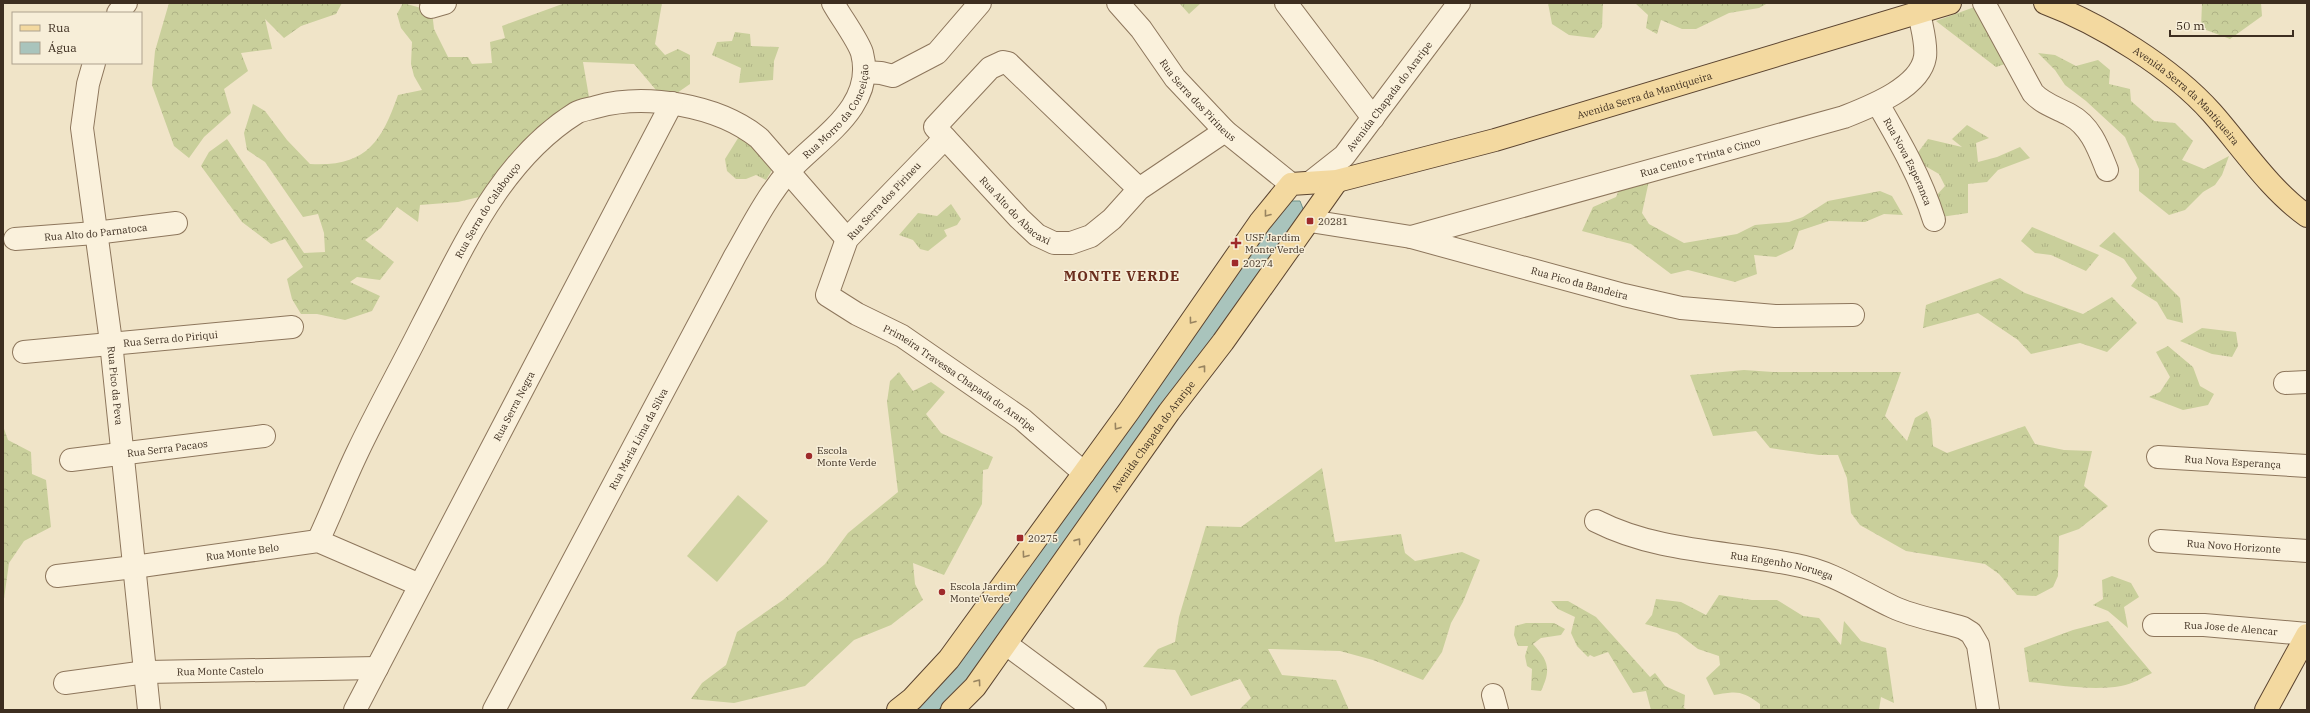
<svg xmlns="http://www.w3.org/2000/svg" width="2310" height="713" font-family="'IBM Plex Serif',serif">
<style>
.grass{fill:url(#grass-tufts)}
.forest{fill:url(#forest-crowns)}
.garden{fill:#c9cf9b}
.water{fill:#a9c4bc;stroke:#6f938a}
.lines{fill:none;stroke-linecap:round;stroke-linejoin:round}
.minor-casing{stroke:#8d765c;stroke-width:24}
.major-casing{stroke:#5b4430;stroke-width:24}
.minor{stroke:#faf1dc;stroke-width:22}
.major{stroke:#f3d9a0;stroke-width:22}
.oneway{stroke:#988460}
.poi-dot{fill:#9e2a2b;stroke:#f7eed8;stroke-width:1.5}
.labels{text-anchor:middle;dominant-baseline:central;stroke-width:3;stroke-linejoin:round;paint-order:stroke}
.street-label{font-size:10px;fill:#3d2e20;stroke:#f7eed8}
.poi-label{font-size:10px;fill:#3d2e20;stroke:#f7eed8;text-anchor:start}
.district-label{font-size:14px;font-weight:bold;letter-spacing:1px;fill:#6b2e1e;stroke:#f7eed8}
</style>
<defs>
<pattern id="grass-tufts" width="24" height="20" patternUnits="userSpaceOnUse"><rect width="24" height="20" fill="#c9cf9b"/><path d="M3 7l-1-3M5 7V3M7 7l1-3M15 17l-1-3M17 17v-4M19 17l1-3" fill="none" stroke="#aeb285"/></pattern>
<pattern id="forest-crowns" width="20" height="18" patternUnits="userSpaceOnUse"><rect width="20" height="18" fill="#c9cf9b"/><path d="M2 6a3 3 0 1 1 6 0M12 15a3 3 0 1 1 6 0" fill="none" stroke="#aeb285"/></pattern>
</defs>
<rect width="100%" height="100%" fill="#f0e4c8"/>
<path class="grass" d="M1170 3H1201L1189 14 1180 4Z
M1980 5 2011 62 1996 67 1936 21Z
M735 32 750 34 751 46 779 47 774 61 773 80 739 83 741 68 712 55 717 42 732 41Z
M1967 125 1989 138 1976 143 1978 162 1997 157 2020 147 2030 158 1998 170 1987 182 1968 184V213L1941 217 1935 197 1945 186 1939 174 1913 159 1928 139 1962 147 1952 139Z
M740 135 767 155 772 170 766 180 756 175 746 179H736L727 171 725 159Z
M951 204 961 219 957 225 944 230 947 236 928 251 920 249 913 240 899 235 918 213 937 216Z
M2032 227 2099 255 2086 271 2051 255 2035 253 2021 241Z
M2114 232 2180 298 2183 323 2167 319 2157 302 2131 286 2137 278 2124 259 2099 246Z
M2202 328 2236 332 2238 346 2232 357 2212 354 2180 341Z
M2168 346 2193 367 2200 386 2214 394 2208 405 2183 410 2149 397 2160 392 2170 377 2156 352Z
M2112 576 2131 583 2139 597 2124 607 2128 628 2108 611 2093 605 2103 599 2102 580Z"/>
<path class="forest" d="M169 3H342L336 14 301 26 284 38 265 19 272 49 241 53 248 71 224 89 231 113 204 137 189 158 174 146 152 85 155 51Z
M403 3 432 11 434 29 448 57H468L472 64 492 63 490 42 505 38 502 26 565 3H662L655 44 665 55 678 49 690 55V84L677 93 656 90 634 64 583 62 589 97 573 102 497 173 479 197 458 202 420 205 418 222 397 207 381 228 365 240 394 262 380 280 357 277 350 282 380 296 372 311 345 320 317 314H301L292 299 287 279 303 267 285 239 271 244 242 222 201 166 209 152 227 139 304 253 325 252 324 233 318 214 303 217 265 162 247 150 244 133 253 104 265 111 287 140 310 164C366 167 381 143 398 95L422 90 414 76 411 64 412 42 401 28 397 14Z
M1548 3H1603L1602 27 1594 38 1569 35 1552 24Z
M1635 3H1768L1759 8 1729 13 1696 29H1682L1661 20 1657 34 1646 28 1648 15Z
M2202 3H2261L2262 16 2230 39 2201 28Z
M2038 53 2055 55 2076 66 2098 60 2110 70 2109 84 2130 89 2131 101 2154 121 2175 123 2193 141 2182 160 2204 169 2229 156 2222 175 2215 185 2203 192 2185 210 2169 215 2139 191V169L2125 137 2086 101 2065 85 2055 70Z
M1650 176 1642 213 1649 224 1684 243 1737 234 1755 225 1789 222 1803 217 1828 201 1880 191 1892 196 1903 215 1884 214 1865 222 1829 221 1799 231 1793 249 1776 257 1754 255 1757 274 1735 282 1688 270 1671 274 1631 244 1582 231 1593 207 1616 197 1622 183Z
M2000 278 2025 293 2083 314 2112 297 2137 323 2107 352 2080 343 2031 354 2018 340 1978 313 1923 328 1926 305Z
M1744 370 1773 372H1901L1885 416 1907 441 1915 418 1927 411 1931 420 1933 446 1947 453 2025 426 2035 444 2064 450 2092 451 2084 486 2108 506 2079 529 2059 536 2058 576 2053 587 2036 596 2017 595 1999 574 1985 564 1906 551 1860 525 1851 513 1847 478 1838 455H1819L1770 448 1756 431 1713 436 1690 375Z
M899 372 913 391 931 382 945 392 926 414 941 433 993 457 988 469 983 470 982 504 944 575 913 563 915 584 923 600 891 625 854 640 805 686 734 703 691 699 702 683 726 665 737 632 783 600 825 564 848 533 898 492 887 402 890 381Z
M3 426 8 440 31 452 32 474 46 480 51 527 24 541 9 563 3 606Z
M1322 468 1335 542 1401 534 1405 553 1415 561 1462 552 1480 560 1463 602 1451 623 1442 652 1423 680 1373 660 1340 651 1268 649 1282 675 1336 680 1349 710H1239L1251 698 1240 679 1191 696 1175 670 1143 667 1158 649 1175 642 1179 617 1206 526 1241 527Z
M1719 595 1752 600H1777L1803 616 1819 618 1841 645 1844 621 1861 641 1886 648 1894 703 1881 697 1879 710H1760V704C1741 690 1737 691 1714 695L1706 678 1720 665 1719 656 1698 649 1677 633 1645 624 1652 615 1656 599 1681 602 1706 615Z
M1551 601H1568L1596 617 1650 677 1655 673 1665 686 1685 695 1684 708 1688 710H1651L1646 691 1633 693 1608 652 1594 657 1590 655 1588 657 1577 646 1571 633 1575 617 1558 609Z
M2108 621 2152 673C2142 678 2133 684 2121 686 2092 691 2058 685 2029 682L2024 648 2073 630Z
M1526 623H1554L1565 629 1561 635 1541 638 1533 644C1549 661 1551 670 1541 691L1531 690 1532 669 1527 666 1525 656 1528 646H1518L1514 635 1515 626Z"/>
<path class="garden" d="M738 495 768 521 717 582 687 556Z"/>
<path class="water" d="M1289 201H1300L1305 214 1068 547 963 685 938 710H913Z"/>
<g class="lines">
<g class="minor-casing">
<g id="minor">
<path id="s1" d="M1118 3 1141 29 1175 78 1225 131 1291 184"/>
<path d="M1286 3 1373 118"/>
<path d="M1984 3 2033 93C2043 104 2057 108 2070 115 2091 126 2099 150 2107 170"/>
<path d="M431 7 445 3"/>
<path d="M118 13 126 3"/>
<path id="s2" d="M94 63 88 84 82 128 111 342 149 710"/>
<path d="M864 72 881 73 893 76 937 53 980 3"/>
<path id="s3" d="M1878 104C1900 142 1921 178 1934 220"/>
<path id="s4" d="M945 138 847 239 827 295 857 314 902 336 1022 419 1084 473"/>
<path id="s5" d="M1311 182 1344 156 1459 3"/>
<path id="s6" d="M1139 189 1008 63 1003 62 990 68 935 127 1019 218 1037 235 1054 243H1071L1091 236 1112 219 1139 189 1225 131"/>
<path id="s7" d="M1310 221 1411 237 1624 295 1681 308 1775 316 1853 315"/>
<path id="s8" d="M1411 237 1844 117C1869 107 1920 88 1925 57 1927 43 1921 25 1919 12"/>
<path id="s9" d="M15 239 95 233 176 223"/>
<path id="s10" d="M24 352 292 327"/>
<path d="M2285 383 2307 382"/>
<path id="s11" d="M2158 457 2307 466"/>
<path id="s12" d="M71 460 264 436"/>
<path id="s13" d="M1596 521C1659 553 1729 551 1796 565 1833 572 1861 592 1893 607 1914 617 1941 621 1963 628L1971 633 1978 645 1988 710"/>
<path id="s14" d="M318 541C332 511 344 480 358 451 378 409 401 368 422 326 462 250 499 161 576 113 581 110 589 109 596 107 646 93 718 105 759 138L847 239"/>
<path id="s15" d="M2160 541 2307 551"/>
<path id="s16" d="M57 576 134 567 318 541 420 585"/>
<path id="s17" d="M2154 625H2204L2307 634"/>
<path d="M1006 644 1095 710"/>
<path id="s18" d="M65 683 146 672 377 668"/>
<path d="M1493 695 1497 710"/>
<path id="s19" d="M355 710 672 103"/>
<path id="s20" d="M494 710 735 256C751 228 767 196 789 171 819 138 876 107 862 53 858 40 840 16 833 3"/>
</g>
</g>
<g class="major-casing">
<g id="major">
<path id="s21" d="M2045 3C2101 24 2172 68 2212 113 2242 147 2269 189 2307 216"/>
<path id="s22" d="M898 710 912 699 949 659 1129 411 1260 222 1291 184 1337 181 1495 140 1950 3"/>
<path id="s23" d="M952 710 975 687 1169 412 1223 342 1337 181"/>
<path d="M2266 710 2307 635"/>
</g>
</g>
<use href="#minor" class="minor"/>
<use href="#major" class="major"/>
</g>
<defs><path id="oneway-chevron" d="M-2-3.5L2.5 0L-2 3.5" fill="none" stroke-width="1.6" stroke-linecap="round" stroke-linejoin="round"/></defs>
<g class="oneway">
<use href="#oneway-chevron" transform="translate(1267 214) rotate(128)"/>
<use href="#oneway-chevron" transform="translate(1192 321) rotate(127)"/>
<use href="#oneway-chevron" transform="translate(1203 368) rotate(-52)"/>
<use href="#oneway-chevron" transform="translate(1117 427) rotate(126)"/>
<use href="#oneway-chevron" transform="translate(1078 541) rotate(-55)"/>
<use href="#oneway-chevron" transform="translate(1025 555) rotate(126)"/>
<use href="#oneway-chevron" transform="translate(978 682) rotate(-54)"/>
</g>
<g class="poi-dot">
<rect x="1306" y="217" width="8" height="8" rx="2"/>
<path d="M1234 237h4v4h4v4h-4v4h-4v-4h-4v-4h4z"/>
<rect x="1231" y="259" width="8" height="8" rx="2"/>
<circle cx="809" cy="456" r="4"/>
<rect x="1016" y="534" width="8" height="8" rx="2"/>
<circle cx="942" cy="592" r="4"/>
</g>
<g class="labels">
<g class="street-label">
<text stroke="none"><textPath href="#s5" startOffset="117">Avenida Chapada do Araripe</textPath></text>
<text stroke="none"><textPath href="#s22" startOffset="1023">Avenida Serra da Mantiqueira</textPath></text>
<text stroke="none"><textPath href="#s21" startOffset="171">Avenida Serra da Mantiqueira</textPath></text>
<text stroke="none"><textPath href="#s1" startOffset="126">Rua Serra dos Pirineus</textPath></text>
<text stroke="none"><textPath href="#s20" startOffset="693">Rua Morro da Conceição</textPath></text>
<text stroke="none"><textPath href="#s8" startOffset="300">Rua Cento e Trinta e Cinco</textPath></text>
<text stroke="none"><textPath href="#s3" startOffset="65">Rua Nova Esperanca</textPath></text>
<text transform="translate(884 201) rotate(-47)">Rua Serra dos Pirineu</text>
<text stroke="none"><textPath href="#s6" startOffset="398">Rua Alto do Abacaxi</textPath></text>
<text stroke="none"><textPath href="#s14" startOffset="372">Rua Serra do Calabouço</textPath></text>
<text stroke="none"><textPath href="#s9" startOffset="81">Rua Alto do Parnatoca</textPath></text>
<text stroke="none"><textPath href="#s7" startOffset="277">Rua Pico da Bandeira</textPath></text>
<text stroke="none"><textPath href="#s10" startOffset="147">Rua Serra do Piriqui</textPath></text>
<text stroke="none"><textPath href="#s4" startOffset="357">Primeira Travessa Chapada do Araripe</textPath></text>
<text stroke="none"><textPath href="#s2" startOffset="326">Rua Pico da Peva</textPath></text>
<text stroke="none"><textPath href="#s19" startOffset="343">Rua Serra Negra</textPath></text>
<text stroke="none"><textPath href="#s23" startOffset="340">Avenida Chapada do Araripe</textPath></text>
<text stroke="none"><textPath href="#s20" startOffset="307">Rua Maria Lima da Silva</textPath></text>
<text stroke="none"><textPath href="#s12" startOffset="97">Rua Serra Pacaos</textPath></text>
<text stroke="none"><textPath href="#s11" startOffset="75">Rua Nova Esperança</textPath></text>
<text stroke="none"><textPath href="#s15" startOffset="74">Rua Novo Horizonte</textPath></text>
<text stroke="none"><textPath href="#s16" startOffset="187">Rua Monte Belo</textPath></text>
<text stroke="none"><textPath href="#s13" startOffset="192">Rua Engenho Noruega</textPath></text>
<text stroke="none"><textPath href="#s17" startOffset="77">Rua Jose de Alencar</textPath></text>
<text stroke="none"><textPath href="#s18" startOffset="156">Rua Monte Castelo</textPath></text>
</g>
<g class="poi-label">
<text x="1318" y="221">20281</text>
<text x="1245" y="237">USF Jardim<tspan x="1245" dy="12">Monte Verde</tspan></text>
<text x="1243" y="263">20274</text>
<text x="817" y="450">Escola<tspan x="817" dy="12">Monte Verde</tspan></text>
<text x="1028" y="538">20275</text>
<text x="950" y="586">Escola Jardim<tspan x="950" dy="12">Monte Verde</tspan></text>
</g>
<g class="district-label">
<text x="1122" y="276">MONTE VERDE</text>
</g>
</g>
<rect width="2310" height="713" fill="none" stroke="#3d2e20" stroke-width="8"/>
<rect x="12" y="12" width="130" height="52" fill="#f7eed8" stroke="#ada18e"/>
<rect x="20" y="25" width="20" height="6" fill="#f3d9a0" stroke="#ada18e"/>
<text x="48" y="32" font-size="12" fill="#3d2e20">Rua</text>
<rect x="20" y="42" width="20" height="12" fill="#a9c4bc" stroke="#ada18e"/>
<text x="48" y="52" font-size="12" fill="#3d2e20">Água</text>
<path d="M2170 30v6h123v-6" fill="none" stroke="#3d2e20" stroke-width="2"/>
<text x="2176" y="30" font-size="12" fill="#3d2e20" stroke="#f7eed8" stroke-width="3" paint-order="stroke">50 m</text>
</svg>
